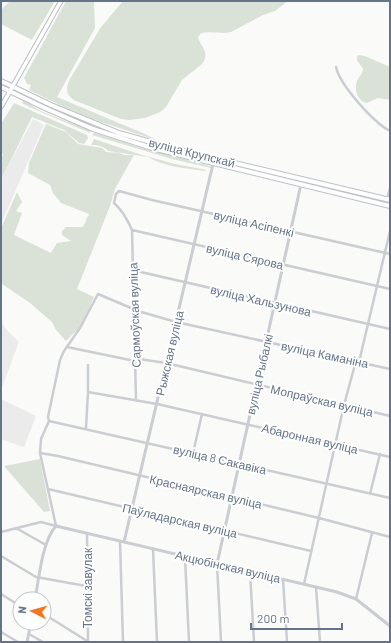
<svg xmlns="http://www.w3.org/2000/svg" width="391" height="643" font-family="Barlow,sans-serif">
<style>
.built{fill:#ebebeb}
.green{fill:#dae2d8}
.lines{fill:none;stroke-linecap:round;stroke-linejoin:round}
.secondary-casing{stroke:#bcc0c6;stroke-width:5.5}
.primary-casing{stroke:#bdc0c5;stroke-width:6}
.minor{stroke:#cacdd1;stroke-width:2.5}
.tertiary{stroke:#cacdd1;stroke-width:3}
.secondary{stroke:#fff;stroke-width:3.5}
.primary{stroke:#fff;stroke-width:4}
.labels{text-anchor:middle;dominant-baseline:central;stroke-width:4;stroke-linejoin:round;paint-order:stroke}
.street-label{font-size:12px;fill:#66748b;stroke:#fff}
</style>
<rect width="100%" height="100%" fill="#fafaf8"/>
<path class="built" d="M33 119 44 125 1 224V180Z
M1 321 5 328 19 342 1 390Z
M1 399 36 416 24 447 1 439Z"/>
<path class="green" d="M10 1H55L32 40 1 24V10Z
M66 1H94L95 28 57 97 145 134 159 141 95 120 66 108 29 90 31 85 27 84 24 78Z
M123 1H288L275 11 263 15 231 32C221 35 210 30 200 34L198 38C202 48 210 53 202 64L182 80 166 107 160 112 145 118 129 120 121 119 76 101C66 96 65 89 70 79L101 27Z
M359 55 365 56 390 67V100L378 98 367 103C357 101 354 89 357 81 359 76 363 74 363 69L357 60V56Z
M23 100C29 103 35 108 41 111 57 118 73 123 88 129L90 131V133L27 106 22 103Z
M14 103 87 135 88 138 84 144 79 143 64 130 32 117 1 180V158L3 155 1 149V124Z
M46 124 66 132 78 144 97 147 102 148 106 152 119 153 124 155H134L115 189 110 206 77 289 94 297 82 325 66 341 56 330 52 322 30 303 2 284 1 281V228L17 192 22 202 16 211 22 213 14 235 51 253 57 243 71 241 62 235V231L66 227H83L89 214 61 203 53 193 50 185 28 173 29 163Z
M97 132 136 146 207 165 211 167V168L172 159 92 135 94 133Z
M94 139 142 155 175 164 207 170 204 171C186 168 164 167 148 157L108 151C104 146 97 145 91 145Z
M40 459 50 511 44 512 4 466Z"/>
<g class="lines">
<g class="secondary-casing">
<path id="secondary" d="M1 107 61 1"/>
</g>
<g class="primary-casing">
<path id="primary" d="M1 81 51 105 119 133 176 149 390 200
M1 87 47 109 93 129 152 148 390 206"/>
</g>
<path class="minor" d="M336 67C340 85 373 122 390 131
M387 199 390 188
M132 230 136 400
M390 254 152 200 119 191 116 194 114 203C121 209 128 221 132 230L390 289
M132 270 390 329
M67 347 135 361 139 359 166 363 390 416
M359 362 390 231
M88 392 157 404 390 457
M49 421 390 498
M86 428 88 392V365
M40 453 58 456 319 518 390 537
M193 453 202 414
M48 489 311 551
M370 494 380 454
M56 526 40 453 41 439 49 421 48 417 60 360 64 351 80 328 98 294 138 311 176 322 390 369
M16 528 46 545
M1 532 41 522 56 526
M87 533 88 642
M120 541 123 642
M153 549 157 642
M1 556 36 577 86 586
M185 557 189 642
M217 564 221 642
M250 572 254 642
M283 579 287 642
M304 584 344 405 356 361
M316 587 320 642
M1 594 20 606
M356 599 372 533
M44 614 87 641
M1 632 18 642
M29 634 43 642"/>
<path class="tertiary" d="M124 542 213 164
M217 564 301 184
M35 599C39 579 42 541 56 526L337 592 356 599 390 626
M27 642 31 623"/>
<use href="#secondary" class="secondary"/>
<use href="#primary" class="primary"/>
</g>
<g class="labels">
<g class="street-label">
<text transform="translate(192 152) rotate(14)">вуліца Крупскай</text>
<text transform="translate(254 223) rotate(13)">вуліца Асіпенкі</text>
<text transform="translate(245 256) rotate(13)">вуліца Сярова</text>
<text transform="translate(261 300) rotate(13)">вуліца Хальзунова</text>
<text transform="translate(134 315) rotate(-92)">Сармоўская вуліца</text>
<text transform="translate(169 353) rotate(-77)">Рыжская вуліца</text>
<text transform="translate(325 354) rotate(12)">вуліца Каманіна</text>
<text transform="translate(259 374) rotate(-77)">вуліца Рыбалкі</text>
<text transform="translate(322 400) rotate(13)">Мопраўская вуліца</text>
<text transform="translate(310 438) rotate(13)">Абаронная вуліца</text>
<text transform="translate(220 459) rotate(13)">вуліца 8 Сакавіка</text>
<text transform="translate(206 491) rotate(13)">Краснаярская вуліца</text>
<text transform="translate(180 520) rotate(13)">Паўладарская вуліца</text>
<text transform="translate(228 566) rotate(13)">Акцюбінская вуліца</text>
<text transform="translate(87 588) rotate(-90)">Томскі завулак</text>
</g>
</g>
<rect width="391" height="643" fill="none" stroke="#66748b" stroke-width="4"/>
<g transform="translate(32 611) rotate(276)"><circle r="19" fill="#ffffff" stroke="#c2c7d1"/>
<path d="M0-3L7 15L0 10L-7 15Z" fill="#f27720"/>
<text y="-6" font-size="11" font-weight="bold" text-anchor="middle" fill="#66748b">N</text>
</g>
<path d="M251 623v6h91v-6" fill="none" stroke="#66748b" stroke-width="2"/>
<text x="257" y="623" font-size="12" fill="#66748b" stroke="#ffffff" stroke-width="3" paint-order="stroke">200 m</text>
</svg>
